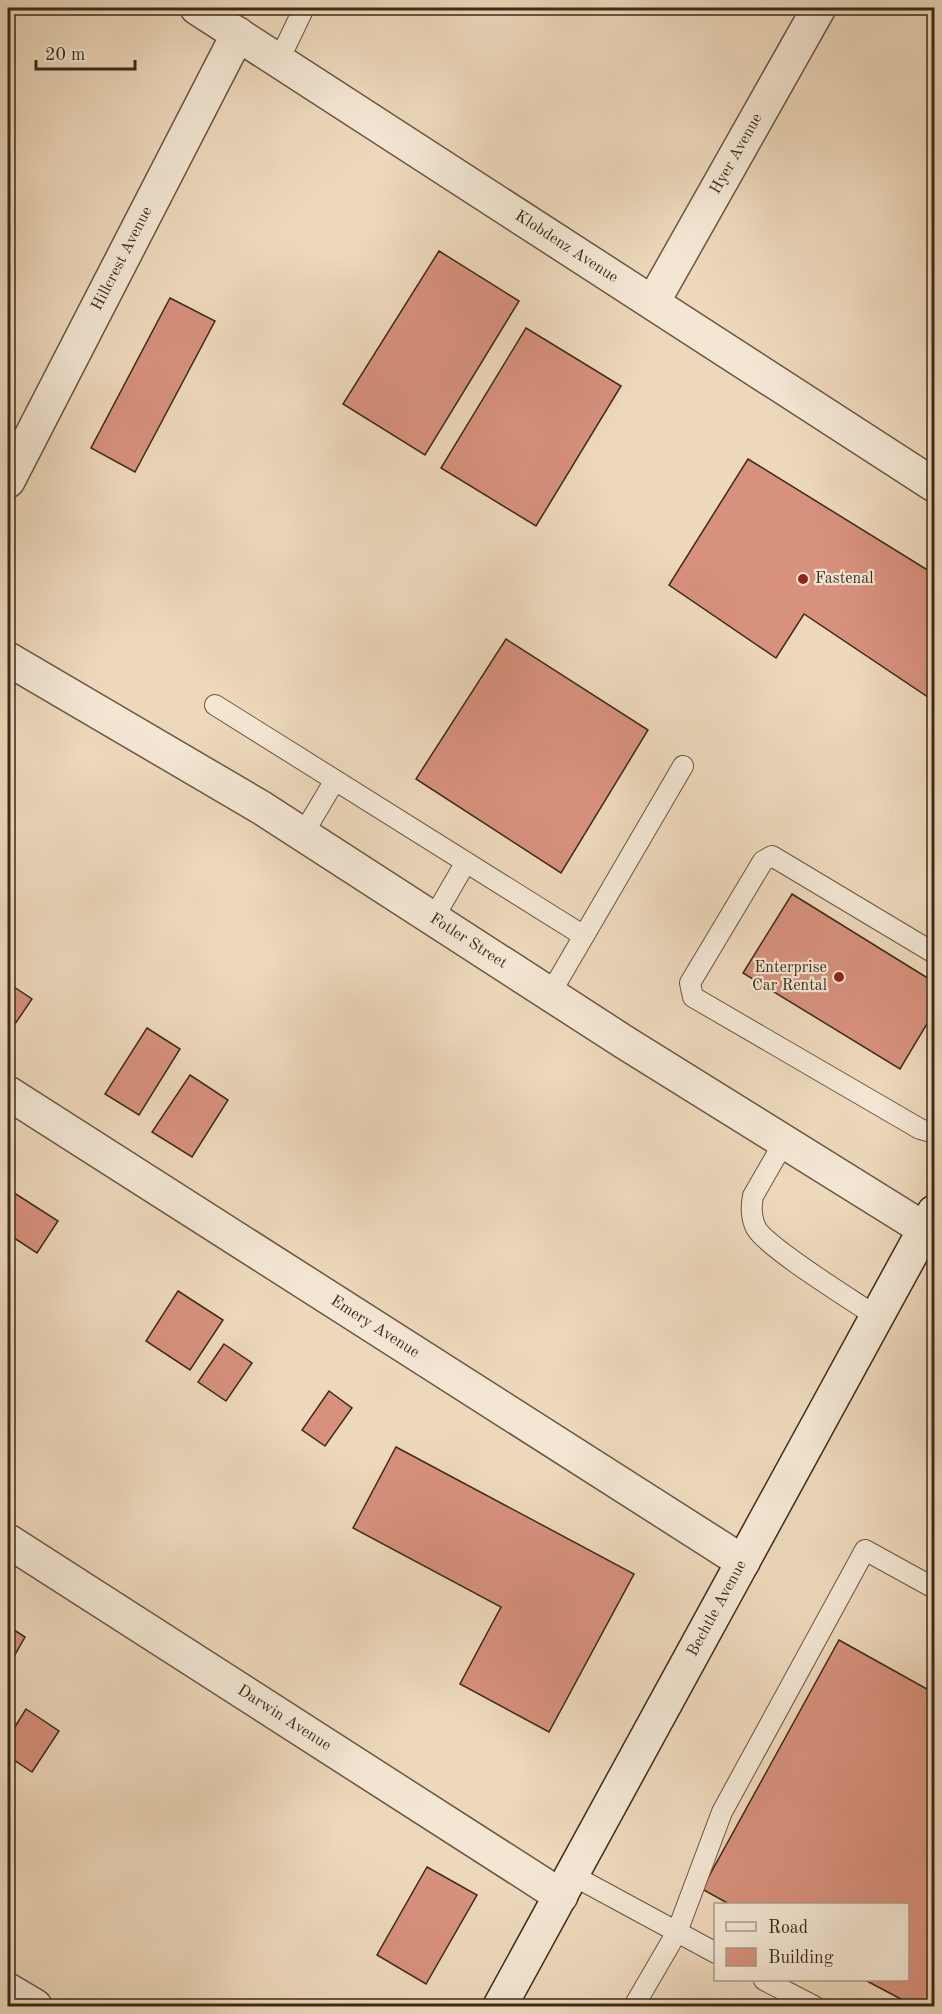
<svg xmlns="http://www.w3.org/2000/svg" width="942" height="2014" font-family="'Old Standard TT',serif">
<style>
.building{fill:#d7917d;stroke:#3b2b19;stroke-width:1.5}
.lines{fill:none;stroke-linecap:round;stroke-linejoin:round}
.service-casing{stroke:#685642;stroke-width:22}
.minor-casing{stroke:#685642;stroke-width:36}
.secondary-casing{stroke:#3b2b19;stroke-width:36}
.service{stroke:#f3e6d3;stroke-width:20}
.minor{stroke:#f3e6d3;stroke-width:33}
.secondary{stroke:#f3e6d3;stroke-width:33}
.poi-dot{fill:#8f2418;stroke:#f3e6d3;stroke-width:2}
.labels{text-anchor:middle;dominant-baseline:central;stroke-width:4.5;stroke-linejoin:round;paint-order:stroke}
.street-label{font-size:16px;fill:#3b2b19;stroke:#f3e6d3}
.poi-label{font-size:16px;fill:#3b2b19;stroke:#f3e6d3;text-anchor:start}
</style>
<rect width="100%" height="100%" fill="#edd8bb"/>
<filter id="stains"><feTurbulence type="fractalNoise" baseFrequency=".00333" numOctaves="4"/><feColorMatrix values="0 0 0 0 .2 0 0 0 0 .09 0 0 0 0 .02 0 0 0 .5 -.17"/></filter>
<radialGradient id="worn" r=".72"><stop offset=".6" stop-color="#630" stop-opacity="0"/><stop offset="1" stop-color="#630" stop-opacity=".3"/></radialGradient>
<path class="building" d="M439 251 519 301 425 455 343 404Z
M170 298 215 321 135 472 91 448Z
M526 328 621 386 536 526 441 468Z
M748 459 934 574V701L804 614 776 658 669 585Z
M506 639 648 730 561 873 416 779Z
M792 894 934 982V1012L900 1069 743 973Z
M8 983 32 999 15 1024 8 1019Z
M147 1028 180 1049 139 1115 105 1094Z
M190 1075 228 1100 192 1157 152 1132Z
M8 1189 58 1221 37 1253 8 1234Z
M178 1291 223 1320 190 1370 146 1341Z
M224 1344 252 1363 226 1401 198 1382Z
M329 1391 352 1408 325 1446 302 1430Z
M396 1447 634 1574 549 1732 460 1684 501 1607 353 1528Z
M8 1626 25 1637 8 1667Z
M839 1640 934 1693V2006H914L865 1980H908V1904H729L702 1889Z
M26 1709 59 1731 32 1772 8 1756V1738Z
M427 1867 477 1895 426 1984 377 1955Z"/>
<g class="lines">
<g class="service-casing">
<path id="service" d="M279 60 304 8
M215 705 584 936
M303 834 335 780
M433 919 466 862
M934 953 772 856 763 861 690 983 693 997 920 1129 934 1133
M550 994 683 766
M784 1142 753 1196C751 1206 751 1218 756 1228 767 1248 854 1301 877 1317
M572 1875 716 1953
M764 1980 814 2006
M634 2006 677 1932 722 1812 865 1550 934 1588"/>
</g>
<g class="minor-casing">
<g id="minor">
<path id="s1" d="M197 8 934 485"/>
<path id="s2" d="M653 302 819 8"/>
<path id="s3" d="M8 481 238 34"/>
<path id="s4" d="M8 659 262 808 624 1042 934 1235"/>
<path id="s5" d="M8 1093 743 1562"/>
<path id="s6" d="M8 1541 561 1896"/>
<path d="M8 1990 35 2006"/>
</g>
</g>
<g class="secondary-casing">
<g id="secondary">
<path id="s7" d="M500 2006 934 1212"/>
</g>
</g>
<use href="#service" class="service"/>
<use href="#minor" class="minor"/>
<use href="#secondary" class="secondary"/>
</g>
<g class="poi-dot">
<circle cx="803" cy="579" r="6"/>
<circle cx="839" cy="977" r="6"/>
</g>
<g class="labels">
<g class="street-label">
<text stroke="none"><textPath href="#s2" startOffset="170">Hyer Avenue</textPath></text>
<text stroke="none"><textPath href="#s1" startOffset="440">Klobdenz Avenue</textPath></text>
<text stroke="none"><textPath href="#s3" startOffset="250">Hillcrest Avenue</textPath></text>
<text stroke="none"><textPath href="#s4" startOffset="540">Fotler Street</textPath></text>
<text stroke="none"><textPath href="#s5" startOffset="435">Emery Avenue</textPath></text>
<text stroke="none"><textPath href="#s7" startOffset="453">Bechtle Avenue</textPath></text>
<text stroke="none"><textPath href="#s6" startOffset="328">Darwin Avenue</textPath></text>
</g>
<g class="poi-label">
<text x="815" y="579">Fastenal</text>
<text x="827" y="968" text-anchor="end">Enterprise<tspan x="827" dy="18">Car Rental</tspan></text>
</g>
</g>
<rect width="942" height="2014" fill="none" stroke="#edd8bb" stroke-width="30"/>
<rect x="9" y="9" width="924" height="1996" fill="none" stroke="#3b2b19" stroke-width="3"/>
<rect x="15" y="15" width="912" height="1984" fill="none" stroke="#3b2b19" stroke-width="1.5"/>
<rect x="714" y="1903" width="195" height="78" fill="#f3e6d3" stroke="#a99b89" stroke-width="1.5"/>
<rect x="726" y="1922" width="30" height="9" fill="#f3e6d3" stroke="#a99b89" stroke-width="1.5"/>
<text x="768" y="1933" font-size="18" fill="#3b2b19">Road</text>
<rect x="726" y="1948" width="30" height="18" fill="#d7917d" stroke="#a99b89" stroke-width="1.5"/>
<text x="768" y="1963" font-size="18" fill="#3b2b19">Building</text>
<path d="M36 60v9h99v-9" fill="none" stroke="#3b2b19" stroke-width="3"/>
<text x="45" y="60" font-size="18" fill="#3b2b19" stroke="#f3e6d3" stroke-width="4.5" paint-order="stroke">20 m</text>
<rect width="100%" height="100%" filter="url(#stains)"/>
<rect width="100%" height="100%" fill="url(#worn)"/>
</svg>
